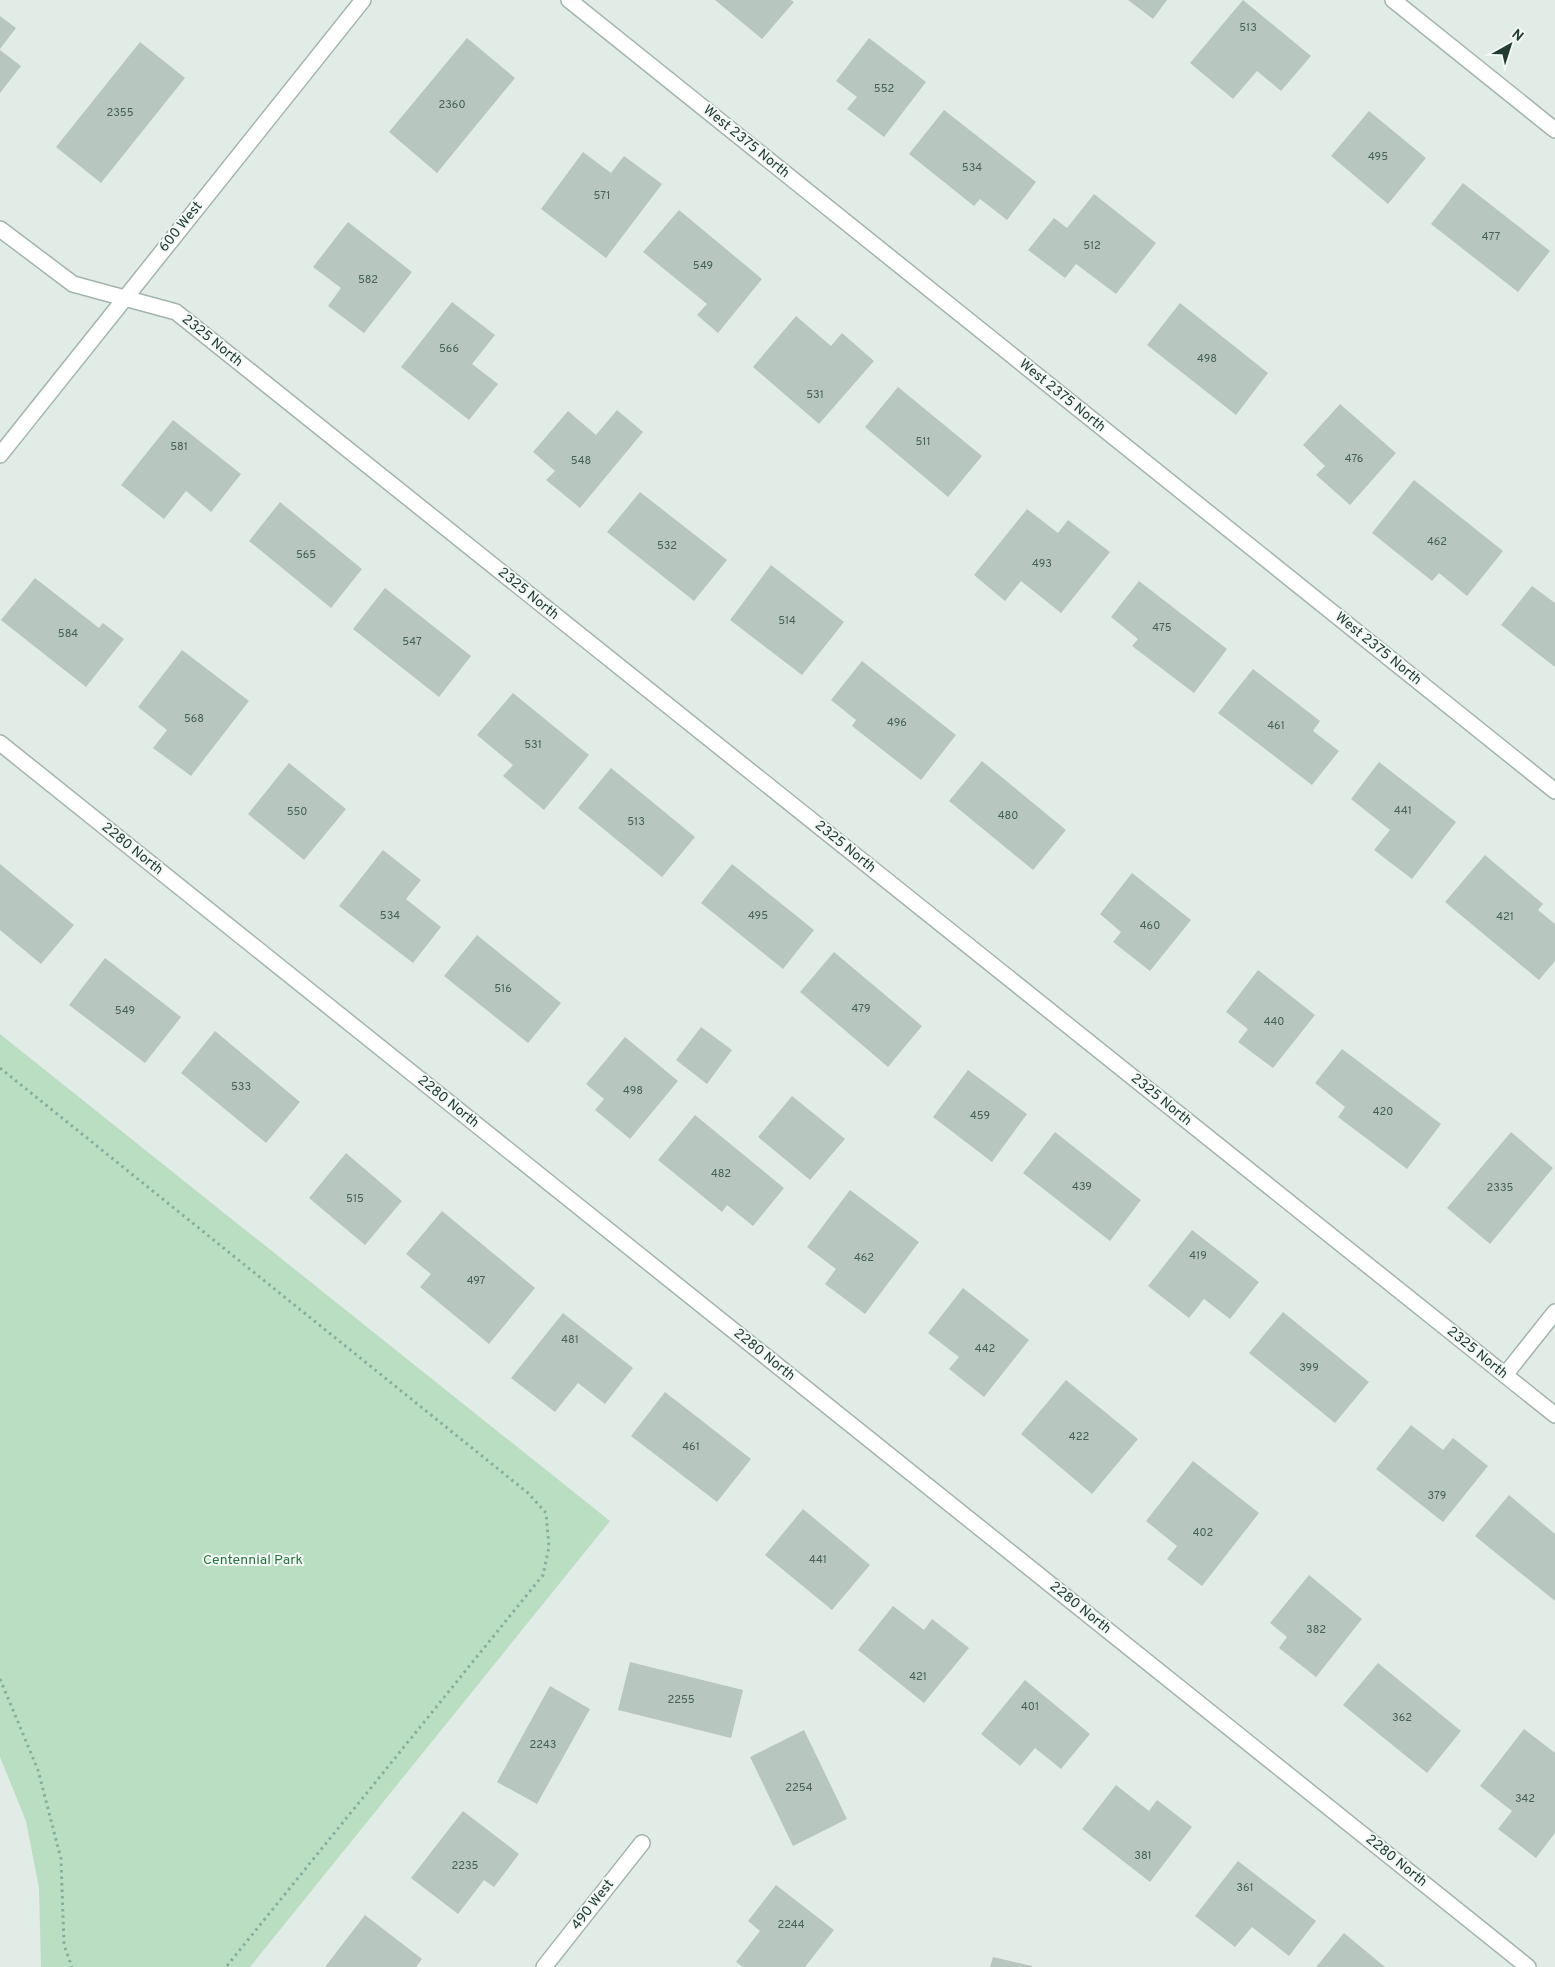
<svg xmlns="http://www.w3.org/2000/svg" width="1555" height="1967" font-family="Overpass,sans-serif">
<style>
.green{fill:#badec1}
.building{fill:#b7c7bf}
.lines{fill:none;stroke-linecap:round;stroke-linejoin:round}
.street-casing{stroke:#a4b4ad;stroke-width:18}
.path{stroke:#81b09e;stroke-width:3;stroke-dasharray:2.5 4;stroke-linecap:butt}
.street{stroke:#fff;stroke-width:15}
.labels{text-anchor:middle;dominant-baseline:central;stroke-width:4;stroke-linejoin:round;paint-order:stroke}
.number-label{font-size:11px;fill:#466056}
.street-label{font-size:14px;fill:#213d33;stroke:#f2f8f5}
.park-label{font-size:14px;fill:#2b7542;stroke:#f2f8f5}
</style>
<rect width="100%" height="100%" fill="#e1ece6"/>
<path class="green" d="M0 1034 610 1521 250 1967H41L39 1888 26 1821 0 1757Z"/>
<path class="building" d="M715 0H791L794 2 762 39Z
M1128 0H1167L1153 19Z
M1243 0 1311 56 1281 91 1257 71 1233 99 1190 63Z
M0 16 16 28 0 49Z
M467 38 515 78 437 173 389 132Z
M869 38 926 82 884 137 847 109 857 97 836 81Z
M140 42 185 78 101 183 56 147Z
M0 50 21 66 0 93Z
M944 110 1036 182 1007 220 980 199 974 206 909 154Z
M1369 111 1426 158 1388 204 1331 156Z
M583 152 611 173 624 156 662 184 606 258 541 209Z
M1463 183 1550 251 1518 292 1431 224Z
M1094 194 1156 243 1116 294 1076 264 1065 278 1028 250 1054 218 1067 228Z
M679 210 762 279 718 333 697 315 707 304 643 252Z
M348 222 412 272 364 333 328 306 341 288 313 267Z
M452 302 495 335 472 364 498 384 469 420 401 367Z
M1180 303 1268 373 1236 415 1147 345Z
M796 316 831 346 842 333 874 361 819 424 753 367Z
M898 387 982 456 948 497 865 427Z
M1340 404 1396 453 1350 505 1316 475 1325 466 1303 445Z
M617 410 643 432 580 508 546 480 555 471 533 452 568 411 596 435Z
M173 420 241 474 211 512 186 491 164 519 121 485Z
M1414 480 1503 551 1467 596 1439 573 1432 581 1372 533Z
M640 492 727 560 694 601 607 532Z
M280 502 362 569 331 608 249 541Z
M1027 509 1058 533 1068 520 1110 552 1061 613 1021 581 1005 601 974 575Z
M771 565 844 622 802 675 730 620Z
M35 578 99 628 103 623 124 639 86 687 1 620Z
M1139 581 1227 649 1194 693 1132 646 1138 639 1111 617Z
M1532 586 1555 603V667L1501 625Z
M385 588 471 656 439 697 353 629Z
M182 650 249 701 191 776 153 748 167 730 138 707Z
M862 661 956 735 921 780 852 726 856 720 831 700Z
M1253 669 1320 721 1313 731 1339 751 1312 785 1218 713Z
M513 693 589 755 544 810 503 776 513 765 477 735Z
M982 761 1066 830 1033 870 949 801Z
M1379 762 1456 822 1412 879 1374 850 1390 830 1351 799Z
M289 763 346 809 304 860 248 814Z
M611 768 695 837 662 877 578 808Z
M383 850 421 880 406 899 441 927 413 963 339 906Z
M1485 855 1543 904 1538 910 1555 924V961L1539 980 1445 902Z
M0 864 74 925 41 964 0 930Z
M732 864 814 930 783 969 701 903Z
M1132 873 1191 920 1150 971 1113 942 1121 932 1100 914Z
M477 935 561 1003 528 1043 444 976Z
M834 952 922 1026 888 1067 800 992Z
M105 958 181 1017 145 1063 69 1005Z
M1258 970 1315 1015 1273 1068 1238 1042 1248 1029 1226 1012Z
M701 1027 732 1050 707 1084 676 1060Z
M215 1031 300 1102 266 1143 181 1073Z
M625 1037 678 1081 630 1139 595 1110 604 1099 586 1084Z
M1342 1049 1441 1124 1407 1169 1338 1117 1345 1107 1315 1083Z
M968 1070 1027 1114 992 1162 933 1117Z
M792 1096 845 1139 810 1180 758 1137Z
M695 1115 784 1188 753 1226 727 1205 722 1212 658 1160Z
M1055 1132 1141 1200 1110 1241 1023 1173Z
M1511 1132 1553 1168 1490 1244 1447 1208Z
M346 1153 402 1201 365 1245 309 1198Z
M850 1190 919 1242 865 1314 825 1284 836 1269 807 1247Z
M442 1211 535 1288 489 1344 420 1287 431 1274 406 1254Z
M1192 1230 1259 1282 1230 1319 1204 1299 1189 1318 1148 1286Z
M963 1288 1029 1340 984 1397 949 1369 959 1357 928 1333Z
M1283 1312 1369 1382 1335 1423 1249 1353Z
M563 1313 633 1368 605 1404 578 1383 555 1412 511 1378Z
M1066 1380 1138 1439 1092 1494 1021 1434Z
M665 1392 751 1459 717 1502 631 1436Z
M1411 1425 1443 1450 1453 1438 1488 1466 1443 1522 1376 1469Z
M1193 1461 1259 1513 1202 1586 1167 1559 1177 1546 1146 1521Z
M1509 1495 1555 1534V1601L1475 1536Z
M803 1509 870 1565 832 1610 765 1555Z
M1309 1575 1362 1619 1316 1677 1279 1648 1287 1637 1270 1623Z
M893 1606 924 1630 932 1619 969 1648 924 1703 858 1650Z
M630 1662 743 1690 731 1738 618 1710Z
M1378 1663 1461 1731 1427 1773 1343 1705Z
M1025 1680 1090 1734 1061 1769 1035 1748 1020 1766 981 1734Z
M550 1686 590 1709 537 1804 497 1782Z
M1524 1729 1555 1753V1833L1536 1858 1498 1829 1512 1811 1480 1786Z
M804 1730 847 1819 793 1846 750 1757Z
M1116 1785 1149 1811 1157 1800 1192 1827 1150 1882 1082 1829Z
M463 1811 519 1854 494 1887 484 1880 458 1914 411 1878Z
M1238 1861 1316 1921 1289 1956 1252 1927 1235 1947 1195 1916Z
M776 1885 834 1930 805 1967H743L736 1962 760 1931 748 1921Z
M365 1915 422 1959 416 1967H325Z
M1344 1933 1385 1967H1316Z
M993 1957 1032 1966V1967H990Z"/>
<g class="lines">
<g class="street-casing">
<path id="street" d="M569 0 1555 791
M1393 0 1555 130
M0 229 73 284 176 312 1555 1415
M0 455 363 0
M0 743 1528 1967
M1505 1375 1555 1312
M544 1967 642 1843"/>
</g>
<path class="path" d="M0 1068 528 1493 546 1513 549 1547 543 1575 226 1967
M0 1679 38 1770 61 1859 64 1945 72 1967"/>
<use href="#street" class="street"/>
</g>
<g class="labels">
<g class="number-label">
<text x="1248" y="28">513</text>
<text x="884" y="89">552</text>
<text x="452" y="105">2360</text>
<text x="120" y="113">2355</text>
<text x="1378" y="157">495</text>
<text x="972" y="168">534</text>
<text x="602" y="196">571</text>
<text x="1491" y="237">477</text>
<text x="1092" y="246">512</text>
<text x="703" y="266">549</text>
<text x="368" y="280">582</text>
<text x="449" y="349">566</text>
<text x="1207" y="359">498</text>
<text x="815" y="395">531</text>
<text x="923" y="442">511</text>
<text x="179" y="447">581</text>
<text x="1354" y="459">476</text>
<text x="581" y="461">548</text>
<text x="1437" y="542">462</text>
<text x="667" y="546">532</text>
<text x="306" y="555">565</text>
<text x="1042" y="564">493</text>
<text x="787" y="621">514</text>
<text x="1162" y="628">475</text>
<text x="68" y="634">584</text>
<text x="412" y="642">547</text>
<text x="194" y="719">568</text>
<text x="897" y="723">496</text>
<text x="1276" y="726">461</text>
<text x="533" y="745">531</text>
<text x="1403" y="811">441</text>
<text x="297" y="812">550</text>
<text x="1008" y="816">480</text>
<text x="636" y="822">513</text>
<text x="390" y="916">534</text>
<text x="758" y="916">495</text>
<text x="1505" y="917">421</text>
<text x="1150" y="926">460</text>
<text x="503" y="989">516</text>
<text x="861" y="1009">479</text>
<text x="125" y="1011">549</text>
<text x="1274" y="1022">440</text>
<text x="241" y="1087">533</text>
<text x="633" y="1091">498</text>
<text x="1383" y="1112">420</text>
<text x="980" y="1116">459</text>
<text x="721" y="1174">482</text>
<text x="1082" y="1187">439</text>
<text x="1500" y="1188">2335</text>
<text x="355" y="1199">515</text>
<text x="1198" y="1256">419</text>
<text x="864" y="1258">462</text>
<text x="476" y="1281">497</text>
<text x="570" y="1340">481</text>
<text x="985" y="1349">442</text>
<text x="1309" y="1368">399</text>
<text x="1079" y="1437">422</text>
<text x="691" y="1447">461</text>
<text x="1437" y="1496">379</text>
<text x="1203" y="1533">402</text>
<text x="818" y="1560">441</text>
<text x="1316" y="1630">382</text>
<text x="918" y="1677">421</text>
<text x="681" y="1700">2255</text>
<text x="1030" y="1707">401</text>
<text x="1402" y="1718">362</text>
<text x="543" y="1745">2243</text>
<text x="799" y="1788">2254</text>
<text x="1525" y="1799">342</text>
<text x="1143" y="1856">381</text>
<text x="465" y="1866">2235</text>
<text x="1245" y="1888">361</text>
<text x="791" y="1925">2244</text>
</g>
<g class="street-label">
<text transform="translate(746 142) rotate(39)">West 2375 North</text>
<text transform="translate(181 227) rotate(-51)">600 West</text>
<text transform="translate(212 341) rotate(39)">2325 North</text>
<text transform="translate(1062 396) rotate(39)">West 2375 North</text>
<text transform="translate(528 594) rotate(39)">2325 North</text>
<text transform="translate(1378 649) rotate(39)">West 2375 North</text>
<text transform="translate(845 847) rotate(39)">2325 North</text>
<text transform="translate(132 849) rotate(39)">2280 North</text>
<text transform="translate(1161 1100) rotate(39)">2325 North</text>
<text transform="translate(448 1102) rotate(39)">2280 North</text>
<text transform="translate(1477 1353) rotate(39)">2325 North</text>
<text transform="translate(764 1355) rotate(39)">2280 North</text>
<text transform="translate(1080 1608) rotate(39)">2280 North</text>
<text transform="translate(1396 1861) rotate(39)">2280 North</text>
<text transform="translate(593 1905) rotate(-52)">490 West</text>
</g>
<g class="park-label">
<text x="253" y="1560">Centennial Park</text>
</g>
</g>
<g transform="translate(1510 45) rotate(39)" stroke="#f2f8f5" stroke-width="4" paint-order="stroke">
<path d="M0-4L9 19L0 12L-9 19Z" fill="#213d33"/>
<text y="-8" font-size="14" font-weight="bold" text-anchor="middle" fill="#213d33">N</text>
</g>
</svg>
